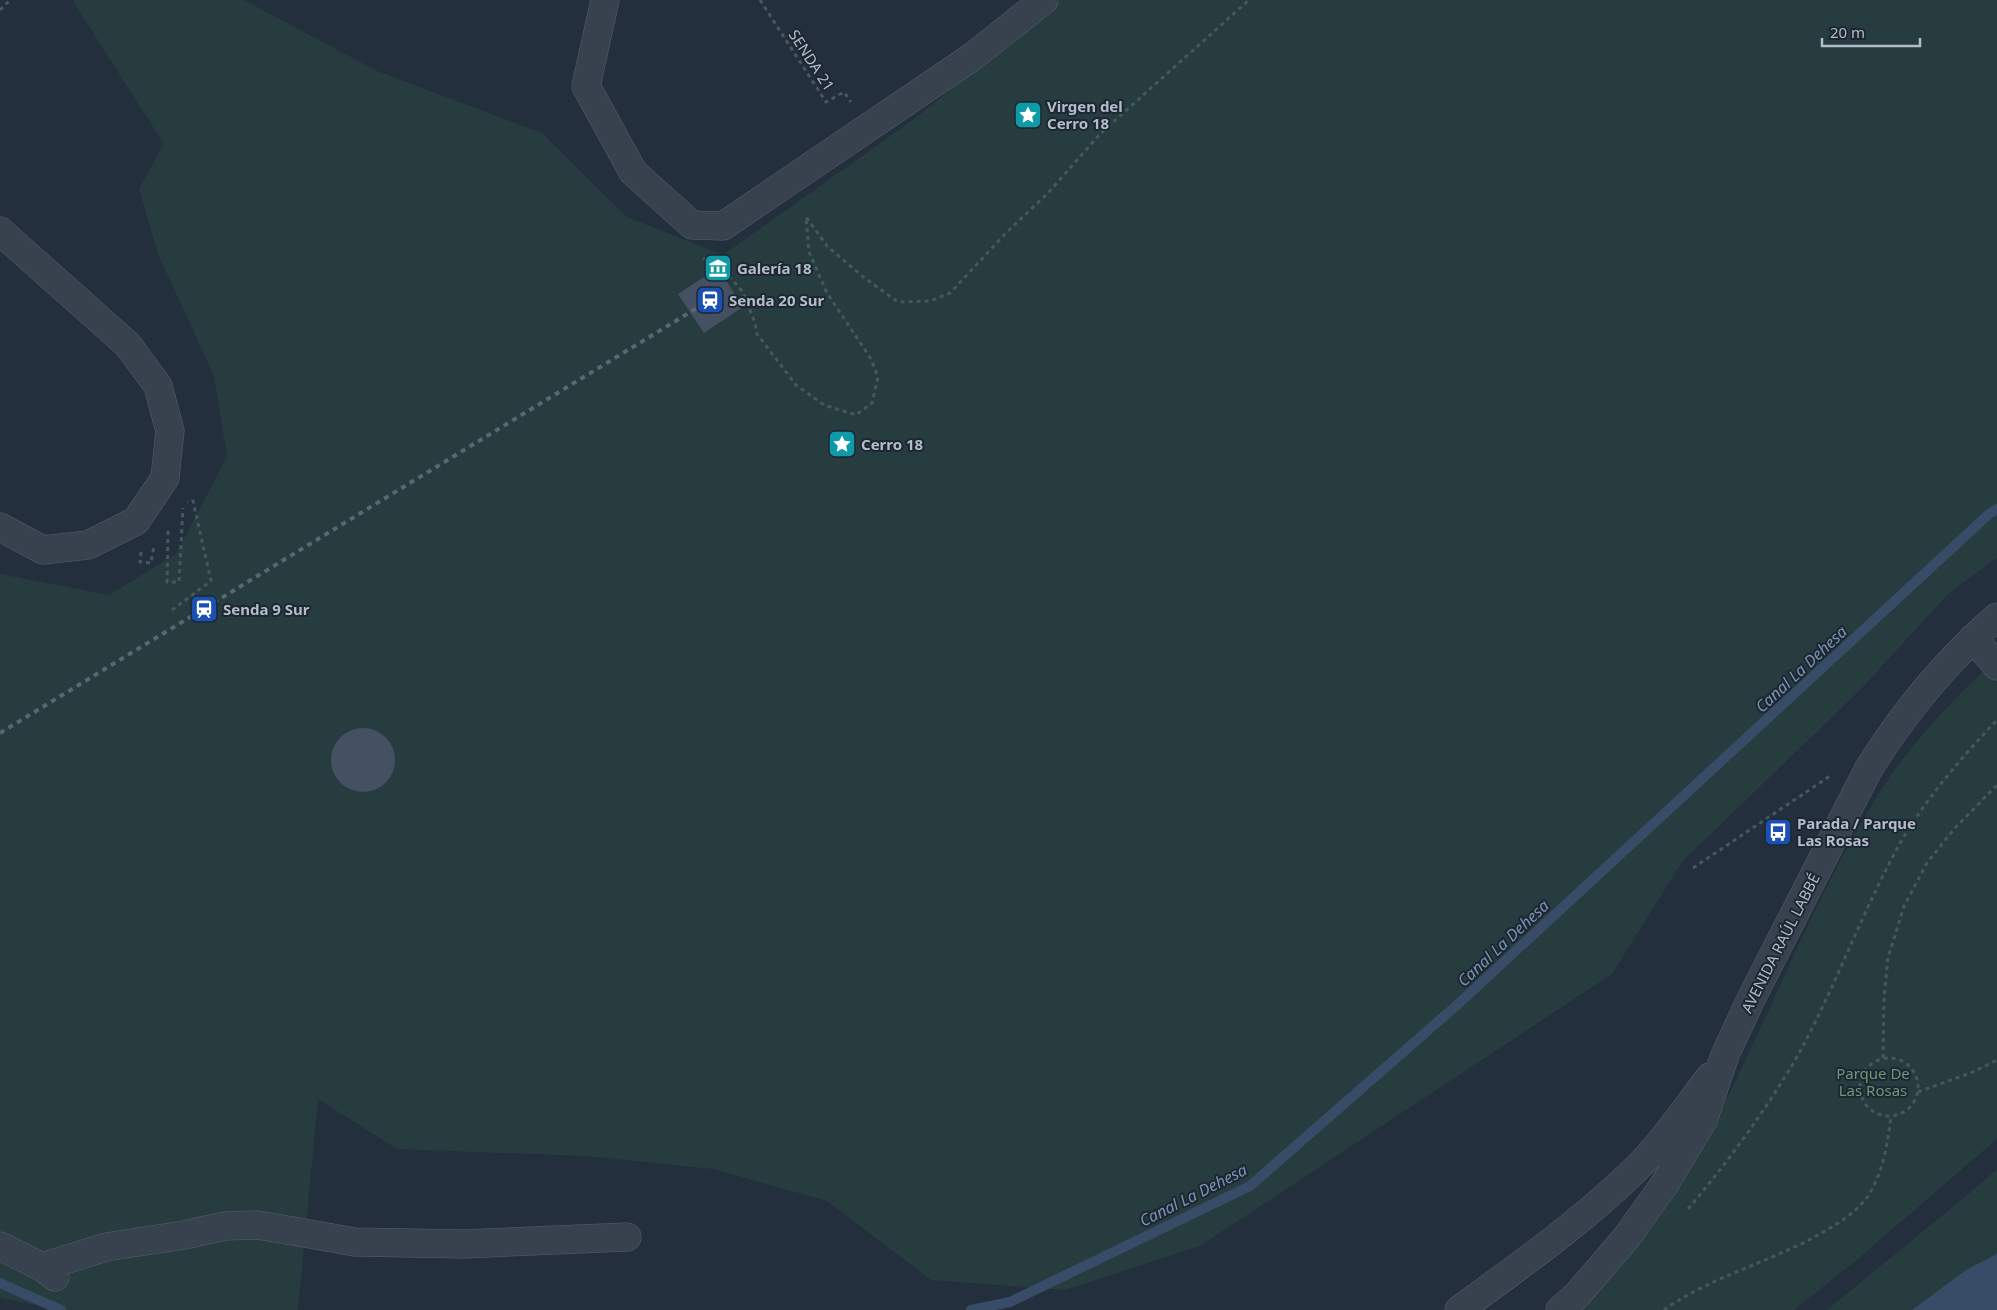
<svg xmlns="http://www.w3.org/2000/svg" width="1997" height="1310" font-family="'Noto Sans',sans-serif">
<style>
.green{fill:#263c3f}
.water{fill:#394c67}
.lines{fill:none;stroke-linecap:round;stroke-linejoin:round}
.stream{stroke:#394c67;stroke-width:10}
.building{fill:#455162}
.minor-casing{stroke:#565f6c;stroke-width:29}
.path{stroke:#44595c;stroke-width:3;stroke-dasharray:4 4;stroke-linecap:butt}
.minor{stroke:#38414e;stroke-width:28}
.rail{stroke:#5a6575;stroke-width:4;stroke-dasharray:5 5;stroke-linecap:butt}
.labels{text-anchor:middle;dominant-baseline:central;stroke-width:4;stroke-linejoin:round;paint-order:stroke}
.street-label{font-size:15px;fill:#b4bcc9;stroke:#1d2633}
.poi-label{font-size:15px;font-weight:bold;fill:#b4bcc9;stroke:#1d2633;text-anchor:start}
.park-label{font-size:15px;fill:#6b9a76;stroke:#1d2633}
.water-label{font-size:16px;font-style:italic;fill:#7c92b1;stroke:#1d2633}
</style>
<rect width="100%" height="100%" fill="#242f3e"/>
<path class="green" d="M74 0H244L377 71 542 133 627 217 723 255 917 117 1060 0H1997V558L1950 592 1860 690 1682 862 1612 974 1200 1246 1065 1290 931 1280 827 1201 713 1169 586 1156 397 1149 318 1099 298 1310H63L0 1298V574L109 595 176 554 227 457 214 376 158 254 139 189 164 144 74 3Z
M1997 659V1139L1859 1258 1794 1310H1575C1607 1281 1637 1249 1662 1213 1685 1180 1703 1144 1722 1108 1775 1004 1816 894 1878 795 1910 744 1952 699 1997 659Z
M1997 1169V1310H1827L1978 1186Z"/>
<path class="water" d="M1997 1254V1310H1912L1966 1270Z"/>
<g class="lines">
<path class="stream" d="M0 1283 61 1310
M971 1310 1010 1302 1250 1186 1457 1005 1989 514 1997 509"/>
</g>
<path class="building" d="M718 268 743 307 704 333 678 294Z
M331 760a32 32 0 1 1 64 0a32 32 0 1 1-64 0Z"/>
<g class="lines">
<g class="minor-casing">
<path id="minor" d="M605 0 586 86 633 172 692 225 723 226 972 57 1044 0
M0 231 128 345 158 386 170 431 165 478 136 521 88 545 43 550 0 527
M1973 638 1997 666
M0 1246 42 1267 55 1277
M42 1267 106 1247 184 1235 225 1226 258 1225 355 1242 464 1244 627 1237
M1459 1310C1522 1264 1586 1219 1641 1164 1665 1140 1689 1104 1710 1077
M1560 1310 1578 1294 1626 1238 1664 1185 1703 1120 1725 1055 1751 999 1868 770C1904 712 1945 662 1997 617"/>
</g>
<path class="path" d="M760 0 826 102 844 92 851 102
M0 10 10 0
M703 258 722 268 743 292 755 323 757 334 796 385 824 405 856 415 872 403 878 377 871 359 827 293 809 252 806 217 827 246 862 276 898 302 930 301 950 293 1006 233 1048 193 1101 133 1249 0
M168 531 167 582H179L183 508
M141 552 140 562 151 563 154 546
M172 610 211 581 193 501 187 502
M1693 868 1830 776
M1883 1058 1884 998 1888 958 1904 906 1927 863 1955 828 1997 785
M1860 1087a29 29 0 1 1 58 0a29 29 0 1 1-58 0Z
M1918 1092 1973 1072 1997 1060
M1688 1209C1727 1163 1763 1114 1794 1062 1835 990 1862 910 1903 838 1929 795 1963 756 1997 720
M1664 1310C1710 1277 1768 1263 1818 1235 1836 1225 1856 1213 1868 1196 1883 1173 1888 1142 1891 1116"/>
<use href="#minor" class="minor"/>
<path class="rail" d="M0 733 710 300"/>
</g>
<defs>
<g id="sight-square" transform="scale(1.4375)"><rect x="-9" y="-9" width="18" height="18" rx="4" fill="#0f9aa8" stroke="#1d2633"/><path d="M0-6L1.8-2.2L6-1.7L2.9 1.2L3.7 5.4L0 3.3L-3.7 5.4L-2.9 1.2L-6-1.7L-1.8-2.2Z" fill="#fff"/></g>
<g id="museum-square" transform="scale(1.4375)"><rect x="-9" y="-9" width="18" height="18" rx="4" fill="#0f9aa8" stroke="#1d2633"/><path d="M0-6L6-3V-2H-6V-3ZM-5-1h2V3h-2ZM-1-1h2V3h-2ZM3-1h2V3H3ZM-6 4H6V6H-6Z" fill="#fff"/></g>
<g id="station-square" transform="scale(1.4375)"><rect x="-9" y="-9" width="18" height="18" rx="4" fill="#1a4fb4" stroke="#1d2633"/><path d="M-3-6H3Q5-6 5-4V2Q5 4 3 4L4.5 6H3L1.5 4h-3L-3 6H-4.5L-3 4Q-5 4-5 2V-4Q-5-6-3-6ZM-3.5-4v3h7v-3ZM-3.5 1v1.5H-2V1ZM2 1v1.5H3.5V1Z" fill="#fff"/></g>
<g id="bus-square" transform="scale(1.4375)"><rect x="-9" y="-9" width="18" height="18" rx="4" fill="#1a4fb4" stroke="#1d2633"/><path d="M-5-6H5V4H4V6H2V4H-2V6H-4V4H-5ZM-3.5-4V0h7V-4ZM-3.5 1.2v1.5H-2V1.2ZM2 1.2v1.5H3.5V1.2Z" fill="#fff"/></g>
</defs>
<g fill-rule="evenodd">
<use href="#sight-square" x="1028" y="115"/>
<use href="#museum-square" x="718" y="268"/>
<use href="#station-square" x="710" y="300"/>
<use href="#sight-square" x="842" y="444"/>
<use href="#station-square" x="204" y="609"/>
<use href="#bus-square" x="1778" y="832"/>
</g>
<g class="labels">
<g class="street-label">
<text transform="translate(812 60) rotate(57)">SENDA 21</text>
<text transform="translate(1780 943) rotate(-63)">AVENIDA RAÚL LABBÉ</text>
</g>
<g class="poi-label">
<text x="1047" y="106">Virgen del<tspan x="1047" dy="17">Cerro 18</tspan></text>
<text x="737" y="268">Galería 18</text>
<text x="729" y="300">Senda 20 Sur</text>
<text x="861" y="444">Cerro 18</text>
<text x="223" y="609">Senda 9 Sur</text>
<text x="1797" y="823">Parada / Parque<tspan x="1797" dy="17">Las Rosas</tspan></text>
</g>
<g class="park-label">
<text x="1873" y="1073">Parque De<tspan x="1873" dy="17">Las Rosas</tspan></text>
</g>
<g class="water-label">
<text transform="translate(1801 669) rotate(-43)">Canal La Dehesa</text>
<text transform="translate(1503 943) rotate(-43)">Canal La Dehesa</text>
<text transform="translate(1193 1195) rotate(-27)">Canal La Dehesa</text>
</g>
</g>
<path d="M1822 38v8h98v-8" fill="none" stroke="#b4bcc9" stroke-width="2.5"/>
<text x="1830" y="38" font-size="15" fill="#b4bcc9" stroke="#1d2633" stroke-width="4" paint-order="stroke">20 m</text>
</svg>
